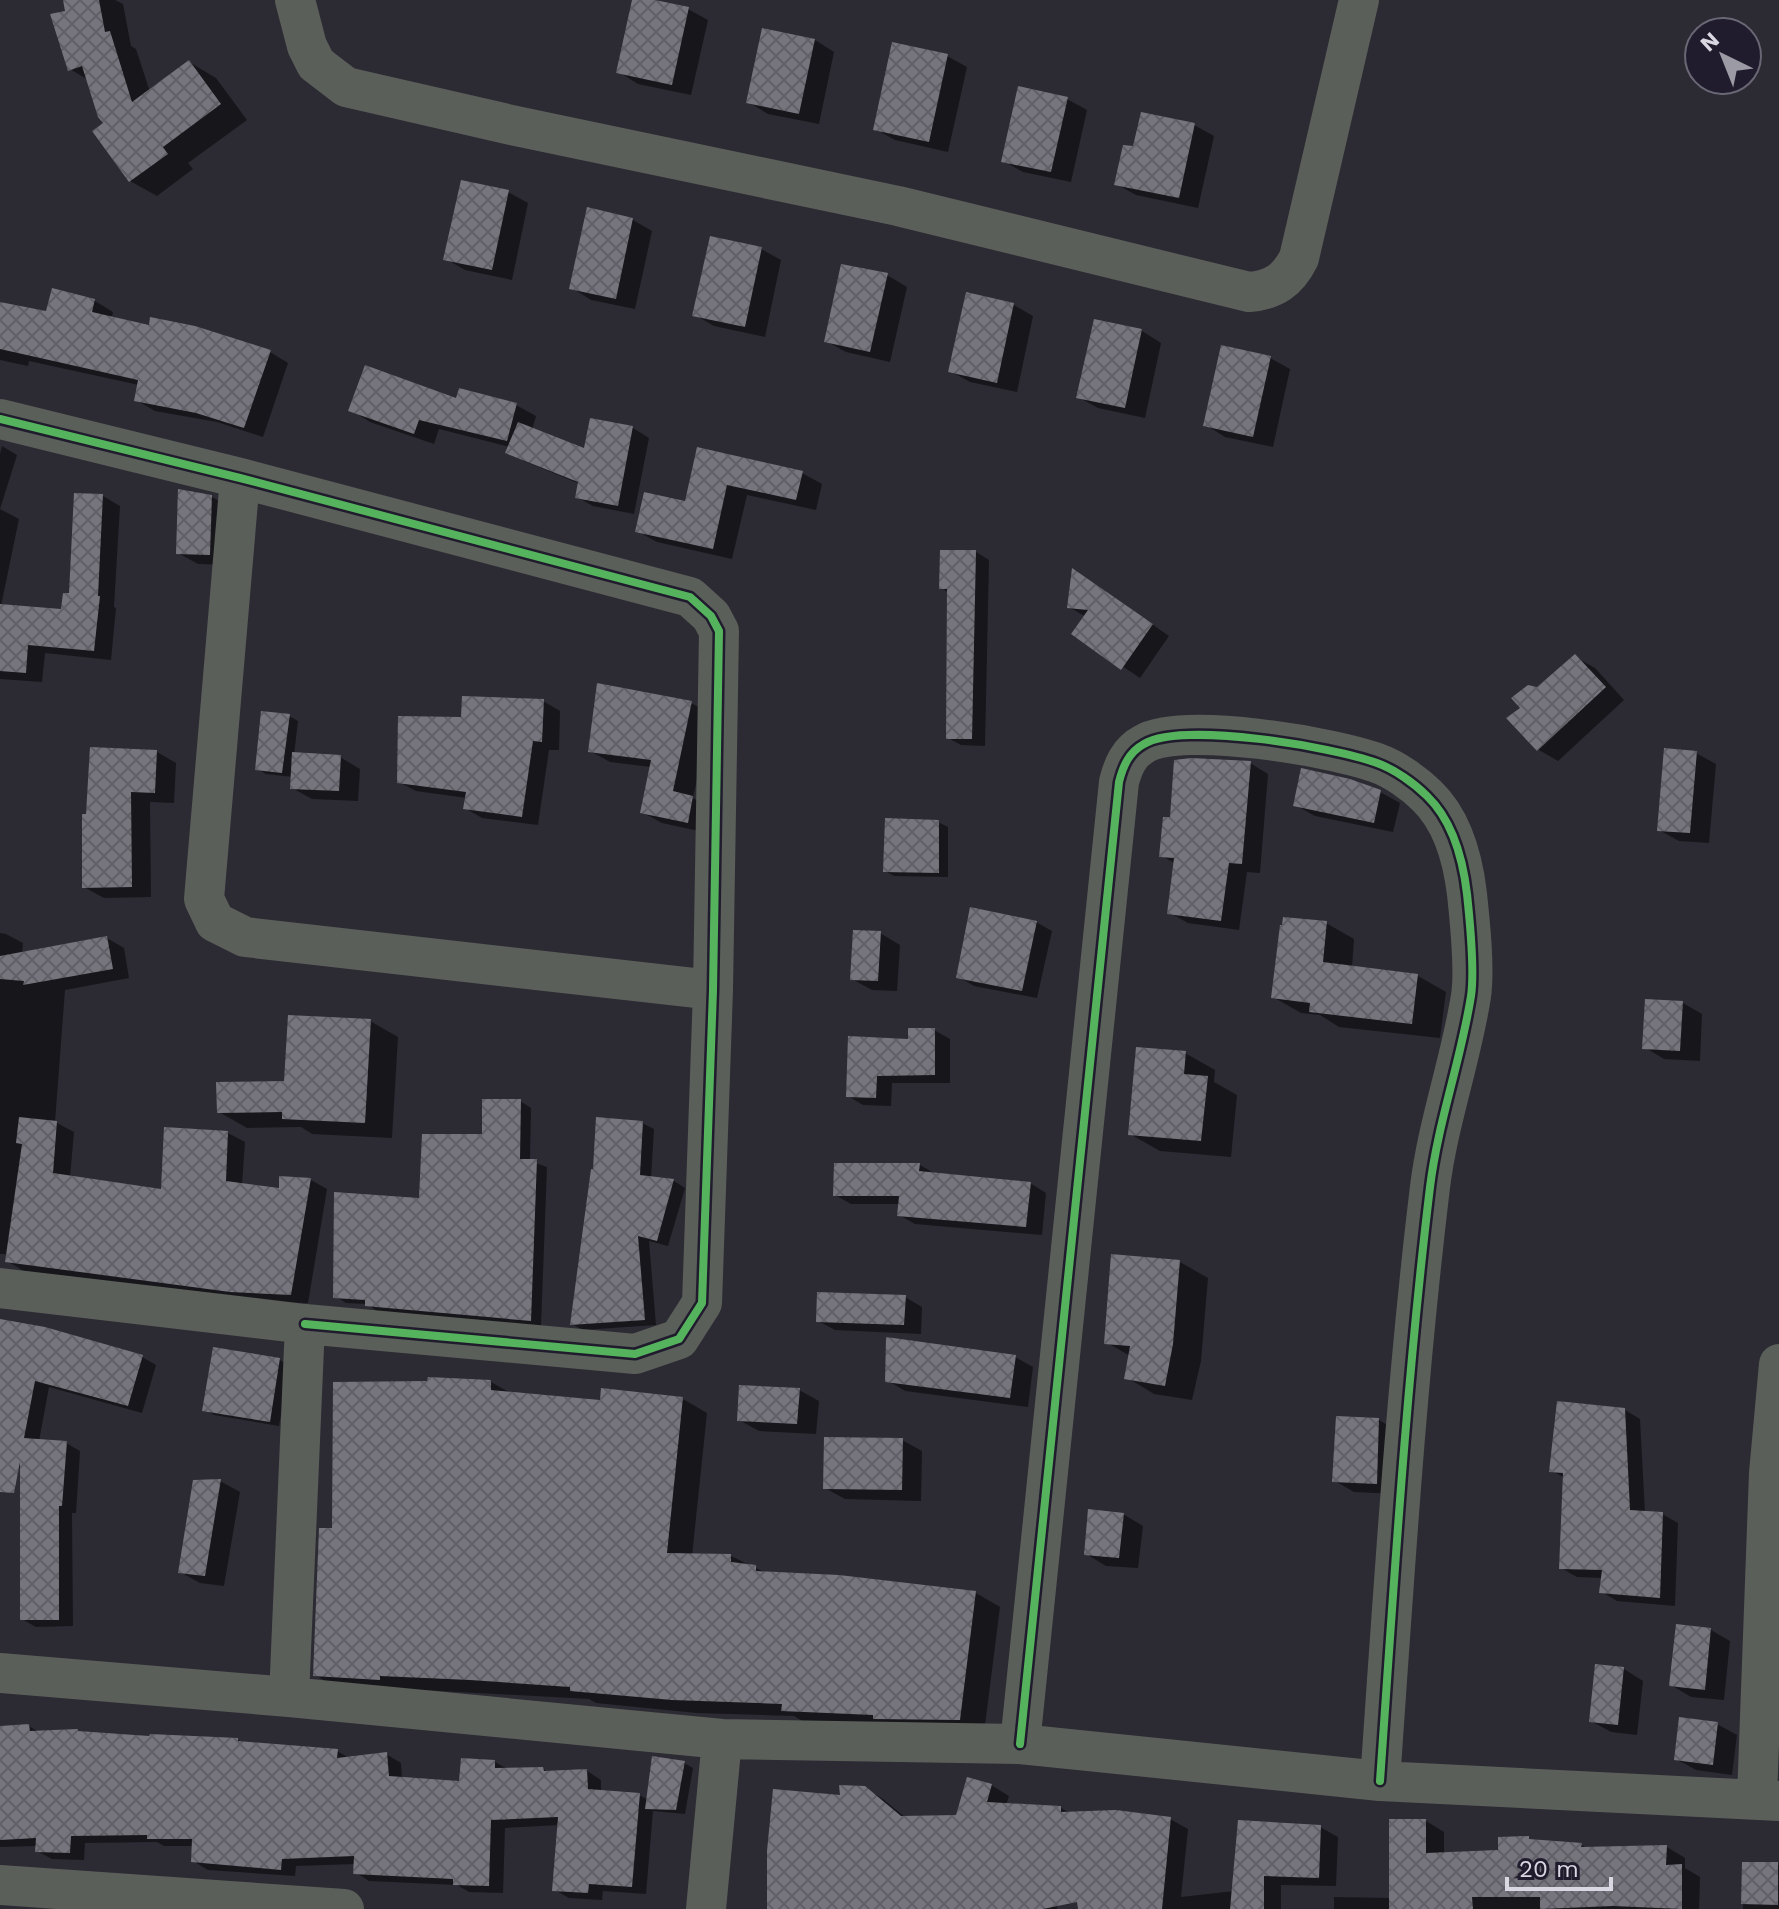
<svg xmlns="http://www.w3.org/2000/svg" width="1779" height="1909" font-family="'Work Sans',sans-serif">
<style>
.shadow{fill:#0007}
.building{fill:url(#building-cross-hatch)}
.lines{fill:none;stroke-linecap:round;stroke-linejoin:round}
.minor{stroke:#5a5f5a;stroke-width:40}
.cycleway-casing{stroke:#201c2d;stroke-width:13}
.cycleway{stroke:#56b35d;stroke-width:8}
</style>
<defs>
<pattern id="building-cross-hatch" width="8" height="8" patternUnits="userSpaceOnUse" patternTransform="scale(2)"><rect width="8" height="8" fill="#76747d"/><path d="M0 0l8 8M0 8l8-8" fill="none" stroke="#615f66"/></pattern>
</defs>
<rect width="100%" height="100%" fill="#2c2a33"/>
<path class="shadow" d="M65 0H115L123 4 131 46 136 49 150 92 189 62 216 78 247 120 188 163 193 169 157 196 130 181 88 80 70 69Z
M634 0 688 9 708 20 691 95 638 84 619 72Z
M815 40 834 52 819 124 768 114 748 102Z
M947 56 967 67 948 152 895 140 875 129Z
M1067 99 1087 110 1071 182 1023 172 1003 161Z
M1194 125 1214 136 1198 208 1136 195 1116 184 1135 149Z
M508 192 528 203 512 280 465 270 446 259Z
M589 210 633 220 652 231 635 309 591 300 572 288Z
M761 249 781 260 765 337 714 326 695 315Z
M887 275 907 287 890 362 846 352 826 341Z
M53 291 95 301 113 312 112 318 270 352 288 363 263 437 217 422 155 411 136 400 139 385 29 361 28 366 0 360V304L47 314Z
M1014 305 1033 316 1017 392 970 382 950 371Z
M1095 322 1142 331 1161 343 1145 418 1098 408 1078 397Z
M1270 358 1290 369 1273 447 1225 437 1206 425Z
M458 401 516 405 536 416 532 430 586 451 592 420 633 428 649 438 634 514 593 506 577 497 580 484 524 461 508 452 510 447 439 429 434 444 370 422 351 410Z
M2 446 17 455 0 509 19 519 1 606 63 611 71 596 76 495 103 496 120 506 114 607 116 608 111 660 45 653 42 682 0 679V454Z
M699 449 802 473 822 484 816 510 747 495 732 559 657 542 637 531 687 504Z
M212 497 231 508 229 565 198 564 178 553Z
M976 552 989 560 985 746 961 745 948 738 949 593 941 588Z
M1089 580 1169 636 1140 678 1074 634 1086 617 1069 607Z
M1575 657 1595 668 1624 700 1558 761 1539 750 1509 719Z
M543 701 560 711 559 750H549L538 825 482 818 465 808 467 798 416 791 399 782 463 719Z
M691 703 711 714 693 798 712 809 708 833 662 823 642 812 651 767 610 762 590 751Z
M289 716 298 721 294 755 340 757 360 769 358 801 312 799 292 788 293 777 266 774 257 769Z
M157 752 176 763 174 803 150 802 151 897 104 898 84 887 88 816Z
M1696 753 1716 764 1709 843 1679 841 1659 830Z
M1250 763 1268 774 1260 873 1247 872 1239 930 1188 923 1170 913 1176 864 1162 856 1172 819Z
M1380 792 1400 803 1393 832 1315 816 1295 805Z
M938 822 948 827V877L894 876 885 871Z
M1036 922 1052 931 1037 998 974 986 959 977Z
M1326 923 1354 939 1352 968 1418 976 1446 992 1440 1038 1339 1027 1320 1015 1301 1013 1273 997Z
M0 933 6 934 23 943 22 954 107 938 124 948 129 978 65 990 55 1122 74 1132 70 1177 163 1191 228 1133 245 1142 242 1185 280 1190 311 1180 327 1189 308 1303 249 1301 24 1271 7 1261 8 1254H0Z
M880 933 900 945 897 991 872 990 852 979Z
M1683 1003 1702 1014 1700 1061 1664 1059 1644 1047Z
M370 1021 398 1037 392 1138 312 1134 301 1127 247 1128 219 1112 286 1083Z
M934 1030 950 1039V1083H892L891 1106 863 1105 848 1096 910 1041Z
M1185 1053 1215 1070 1214 1082 1237 1095 1231 1157 1160 1151 1130 1134Z
M520 1101 531 1108 530 1161 547 1167 541 1326 377 1311 367 1304 346 1303 335 1296 420 1200Z
M642 1123 654 1129 651 1178 674 1181 685 1188 668 1246 649 1241 656 1325 583 1330 572 1324Z
M920 1165 937 1175 1030 1183 1046 1193 1042 1235 915 1224 899 1215 900 1204H851L835 1195Z
M1180 1262 1208 1278 1201 1361 1192 1400 1154 1394 1126 1377 1130 1356 1106 1342Z
M905 1297 922 1307 921 1334 835 1330 818 1321Z
M0 1321 142 1357 156 1365 142 1413 49 1387 39 1441 66 1443 80 1451 76 1513H72L73 1626 36 1627 22 1619V1468H9L0 1463Z
M215 1350 280 1360 289 1366 279 1426 214 1415 205 1410Z
M1015 1357 1033 1367 1028 1407 905 1391 887 1380Z
M491 1382 512 1394 601 1402 603 1391 683 1399 707 1413 692 1556H731L766 1573 976 1593 1000 1607 984 1733 807 1724 794 1716 697 1713 596 1703 589 1699 404 1689H339L315 1675 334 1530Z
M799 1390 819 1401 816 1434 759 1431 739 1420Z
M1625 1410 1640 1419 1645 1513 1662 1514 1678 1523 1675 1606 1617 1601 1602 1592 1603 1578 1577 1577 1561 1568 1565 1478 1552 1471Z
M1379 1420 1399 1432 1396 1494 1354 1492 1335 1481Z
M902 1440 922 1451 921 1501 845 1499 825 1488Z
M220 1481 240 1492 224 1586 200 1583 180 1572Z
M1123 1514 1143 1526 1138 1568 1106 1566 1086 1554Z
M1711 1630 1730 1641 1724 1700 1691 1697 1671 1685Z
M1624 1669 1643 1681 1637 1735 1611 1732 1591 1721Z
M1717 1724 1737 1735 1732 1775 1696 1770 1676 1759Z
M29 1726 40 1733 238 1740 245 1744 337 1751 349 1758 386 1754 401 1763 402 1779 461 1783 495 1762 509 1770 543 1769 550 1773 587 1771 601 1780V1792L639 1795 648 1800 684 1763 693 1768 685 1814 653 1811 646 1894 603 1891 602 1900 569 1898 555 1890 560 1825 505 1828 503 1893 469 1892 457 1885 369 1881 355 1872 356 1864 296 1866 295 1876 208 1870 193 1861 194 1846H164L157 1842 85 1843 84 1860 52 1859 37 1851V1846L0 1847V1728Z
M991 1785 1009 1796 1006 1805 1061 1808 1070 1813 1170 1819 1188 1829 1181 1897 1234 1891 1320 1827 1338 1837 1336 1886 1281 1885V1909H1085L1058 1866 1057 1909H768L842 1797 865 1788 883 1799 906 1818 957 1817Z
M1426 1821 1444 1832V1854L1500 1852 1528 1838 1533 1841 1581 1845 1588 1848 1667 1847 1685 1858V1868L1700 1877 1699 1909H1334V1897L1391 1898Z
M1744 1864 1779 1865V1909H1743Z"/>
<path class="building" d="M63 0H99L105 32 110 31 132 102 189 60 221 104 163 147 168 154 129 182 92 131 103 123 98 117 82 66 68 71 50 14 65 11Z
M632 0H655L689 7 672 85 616 73Z
M762 28 815 39 799 114 746 103Z
M892 42 948 54 929 142 873 130Z
M1018 86 1068 97 1051 172 1001 162Z
M1141 112 1195 123 1179 198 1114 185 1123 145 1133 146Z
M461 180 509 190 492 270 443 260Z
M587 207 633 218 616 299 569 289Z
M710 236 762 247 745 327 692 316Z
M841 264 888 273 870 352 824 342Z
M52 288 95 299 92 312 149 325 150 317 195 326 271 350 244 428 196 413 134 401 138 380 0 349V302L46 311Z
M966 292 1014 303 997 383 948 372Z
M1094 319 1142 329 1125 408 1076 398Z
M1221 345 1271 356 1253 437 1203 426Z
M365 365 456 398 459 388 517 403 507 441 419 420 414 434 348 411Z
M590 418 633 426 618 506 575 498 578 482 505 453 518 422 584 448Z
M697 447 803 471 796 500 727 485 713 549 635 532 644 492 685 501Z
M178 489 212 495 210 555 176 554Z
M74 493 103 494 98 596H100L94 651 28 645 26 673 0 671V604L61 609 63 593H69Z
M940 550H976L972 739H946L947 589H939Z
M1072 568 1153 624 1121 670 1071 634 1088 610 1067 608Z
M1575 654 1606 687 1537 751 1506 718 1520 708 1511 698 1528 685 1537 687Z
M597 683 692 701 673 791 693 796 688 823 640 813 651 760 588 752Z
M462 696 544 699 542 742 533 741 522 817 463 809 466 792 397 783 398 716 461 717Z
M261 711 290 714 282 773 255 770Z
M90 747 157 750 155 793 131 792 132 887 82 888V814H86Z
M1664 748 1697 751 1690 833 1657 831Z
M292 752 341 755 339 791 290 789Z
M1191 758 1251 761 1242 864 1229 863 1221 921 1167 914 1174 858 1159 857 1163 817H1170L1174 760Z
M1301 768 1350 779 1381 790 1374 823 1293 806Z
M885 818 939 820V873L883 872Z
M970 907 1037 921 1022 991 956 978Z
M1283 917 1327 921 1323 962 1418 974 1412 1024 1309 1012 1310 1003 1271 998 1280 925H1282Z
M853 930 881 931 878 981 850 980Z
M107 936 113 969 23 985 24 981 0 979V956Z
M1645 999 1683 1001 1680 1051 1642 1049Z
M288 1015 371 1019 365 1123 282 1119V1112L217 1113 216 1082 284 1081Z
M908 1028H935V1075L877 1076 876 1098 846 1097 848 1036 908 1039Z
M1136 1047 1186 1051 1184 1074 1208 1076 1201 1141 1128 1135Z
M482 1099H521L520 1159H537L531 1321 365 1306V1300L333 1298 334 1192 419 1198 422 1134H482Z
M19 1117 57 1121 53 1173 161 1189 164 1127 228 1131 226 1181 279 1188V1176L311 1178 291 1295 230 1292 5 1262 22 1144 16 1143Z
M596 1117 643 1121 640 1175 674 1179 657 1241 638 1236 645 1320 570 1325 591 1169H593Z
M834 1163H920L919 1171 1031 1182 1026 1227 897 1216 899 1196H833Z
M1111 1254 1180 1260 1173 1344 1165 1386 1124 1379 1130 1346 1104 1344Z
M817 1292 906 1295 904 1325 816 1322Z
M0 1319 45 1327 143 1355 128 1406 35 1381 24 1438 67 1441 62 1506H59V1620H20V1462L14 1493 0 1492Z
M886 1337 1016 1355 1010 1398 885 1382Z
M213 1347 280 1358 270 1422 202 1411Z
M428 1377 491 1380V1390L600 1400 601 1388 683 1397 667 1553 731 1554V1562L756 1565V1571L839 1575 976 1591 960 1720 873 1719V1715L781 1711 782 1704 672 1700 570 1691V1687L470 1680 380 1676V1680L313 1676 319 1528H332L333 1382 427 1381Z
M739 1385 800 1388 797 1424 737 1421Z
M1557 1401 1625 1408 1630 1510 1663 1512 1660 1598 1599 1593 1602 1570 1559 1569 1563 1473 1549 1472Z
M1336 1416 1379 1418 1377 1484 1332 1482Z
M824 1437 903 1438 902 1490 823 1489Z
M221 1479 205 1576 178 1573 193 1480Z
M1088 1509 1124 1513 1119 1558 1084 1555Z
M1676 1624 1711 1628 1705 1690 1669 1686Z
M1595 1664 1624 1667 1618 1725 1589 1722Z
M1679 1717 1718 1722 1713 1765 1674 1760Z
M29 1724 30 1731 78 1729V1731L149 1736 150 1734 238 1738V1741L338 1749 337 1758 387 1752 389 1776 459 1781 461 1758 495 1760V1768L543 1767 544 1771 587 1769 588 1789 640 1793 632 1887 589 1884 588 1893 552 1891 558 1817 491 1820 489 1886 453 1885V1879L353 1874 354 1856 282 1859 281 1870 191 1862 192 1839H147V1835L71 1836 70 1853 35 1852 36 1838 0 1840V1726Z
M652 1756 685 1761 676 1810 645 1809Z
M967 1777 992 1784 987 1802 1061 1806V1812L1116 1810 1171 1817 1162 1909H1078L1077 1902 1043 1909H767V1851L773 1789 840 1795 839 1785 865 1786 901 1816 956 1815Z
M1389 1819H1426V1853L1498 1850V1837L1529 1836V1839L1582 1843 1581 1847 1667 1845 1666 1865 1682 1864V1909L1613 1906 1540 1909V1897H1472L1473 1909H1389Z
M1238 1820 1321 1825 1319 1878 1264 1876V1909H1230Z
M1742 1862H1778V1905L1741 1904Z"/>
<g class="lines">
<path class="minor" d="M295 0 307 46 316 64 346 87 516 126 898 206 1249 292C1274 290 1288 280 1299 258L1359 0
M0 419 240 478 690 597 711 616 719 631 713 990 702 1303 679 1339 635 1354 305 1324
M240 478 204 899 215 922 245 937 713 990
M0 1288 305 1324 289 1697
M0 1673 289 1697 722 1739 1020 1744 1380 1781 1779 1801
M1020 1744 1119 782C1123 766 1129 752 1144 744 1182 721 1334 747 1377 763 1394 769 1414 783 1427 796 1453 821 1463 860 1467 894 1470 922 1475 969 1471 996 1461 1060 1438 1122 1430 1187 1406 1385 1394 1583 1380 1781
M1757 1798 1769 1473 1779 1364
M0 1885 344 1909
M706 1909 722 1739"/>
<g class="cycleway-casing">
<path id="cycleway" d="M0 419 240 478 690 597 711 616 719 631 713 990 702 1303 679 1339 635 1354 305 1324
M1020 1744 1119 782C1123 766 1129 752 1144 744 1182 721 1334 747 1377 763 1394 769 1414 783 1427 796 1453 821 1463 860 1467 894 1470 922 1475 969 1471 996 1461 1060 1438 1122 1430 1187 1406 1385 1394 1583 1380 1781"/>
</g>
<use href="#cycleway" class="cycleway"/>
</g>
<g transform="translate(1723 56) rotate(317)"><circle r="38" fill="#201c2d" stroke="#6a6775" stroke-width="2"/>
<path d="M0-6L14 30L0 20L-14 30Z" fill="#9c9aa5"/>
<text y="-12" font-size="22" font-weight="bold" text-anchor="middle" fill="#d9d7e2">N</text>
</g>
<path d="M1507 1877v12h104v-12" fill="none" stroke="#d9d7e2" stroke-width="4"/>
<text x="1519" y="1877" font-size="24" fill="#d9d7e2" stroke="#201c2d" stroke-width="6" paint-order="stroke">20 m</text>
</svg>
